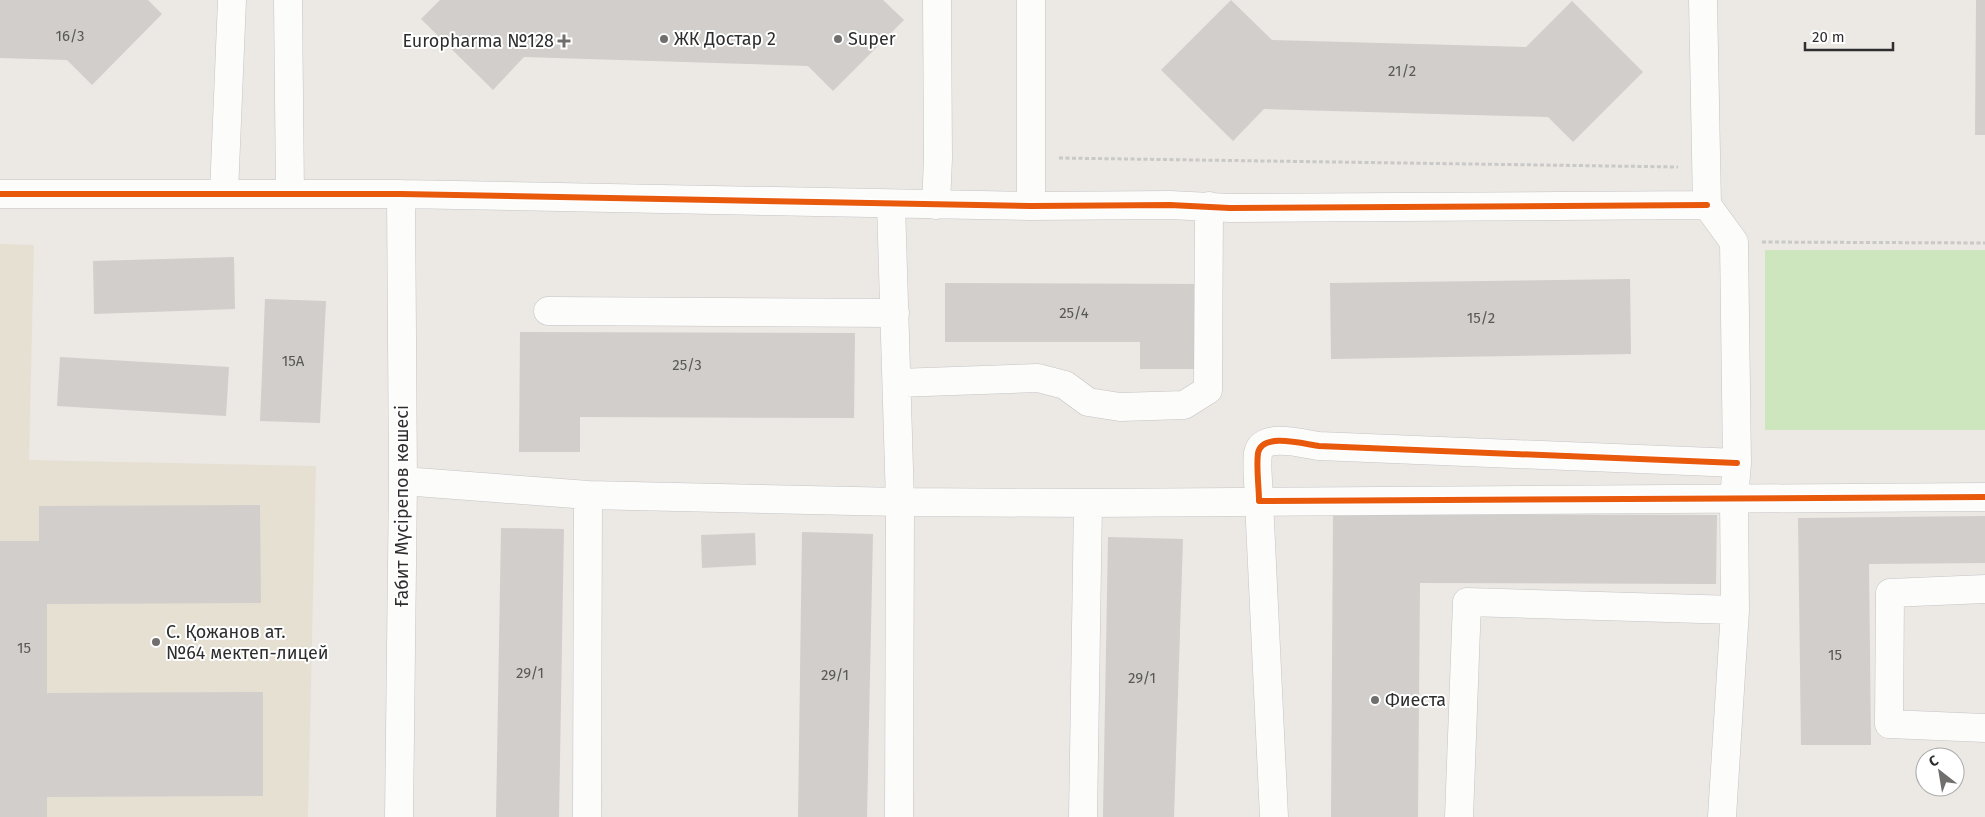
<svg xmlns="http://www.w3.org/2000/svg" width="1985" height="817" font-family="'Fira Sans',sans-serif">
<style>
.education{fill:#e6e0d3}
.green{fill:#cee6be}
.building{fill:#d1cecb}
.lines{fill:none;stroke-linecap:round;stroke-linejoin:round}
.minor-casing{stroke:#c5c4c5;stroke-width:29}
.path{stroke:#c9c9c8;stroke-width:3;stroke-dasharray:4 2.5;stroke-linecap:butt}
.minor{stroke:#fcfcfb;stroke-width:28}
.cycleway-casing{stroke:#fff;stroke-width:9}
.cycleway{stroke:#e8590c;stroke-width:6}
.poi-dot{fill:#706f6e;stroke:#fff;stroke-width:2}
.labels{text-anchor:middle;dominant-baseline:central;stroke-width:4;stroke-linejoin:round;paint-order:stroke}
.number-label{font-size:15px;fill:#585857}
.poi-label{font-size:18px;fill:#2e2e2e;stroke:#fff;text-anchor:start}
.street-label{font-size:18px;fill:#2e2e2e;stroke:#fff}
</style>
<rect width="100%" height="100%" fill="#ece8e4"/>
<path class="education" d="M0 244 34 245 29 460 316 466 308 817H0Z"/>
<path class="green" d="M1765 250H1985V430H1765Z"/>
<path class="building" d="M0 0H148L162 14 92 85 67 60 0 58Z
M440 0H883L904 20 833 91 808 66 524 57 493 90 421 19Z
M1231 0 1272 40 1526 47 1572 1 1643 72 1573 142 1548 117 1264 109 1233 141 1161 70Z
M1976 0H1985V135H1975Z
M234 257 235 309 94 314 93 261Z
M1630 279 1631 354 1331 359 1330 283Z
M945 283 1204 284 1203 369H1140V342H945Z
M265 299 326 301 320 423 260 421Z
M520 332 855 333 854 418 580 417V452H519Z
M60 357 229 367 226 416 57 406Z
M260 505 261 603 47 604V693L263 692V796L47 797V817H0V541H39V506Z
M1333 514 1717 515 1716 584 1420 583 1418 817H1331Z
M1985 516V563L1869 564 1871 745H1801L1798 518Z
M501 528 564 529 559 817H496Z
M802 532 873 534 867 817H798Z
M755 533 756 565 702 568 701 535Z
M1108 537 1183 539 1174 817H1103Z"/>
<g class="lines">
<g class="minor-casing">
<path id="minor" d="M288 0 290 193
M1031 0V206
M1703 0 1707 205 1734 242 1737 463 1734 499 1735 610
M224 193 232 0
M0 194H401L1031 206 1170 205 1230 208 1707 205
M936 205 938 158 937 0
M548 311 895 313
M897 383 1038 378 1065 385 1088 402 1120 407 1184 405 1208 390 1209 206
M403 481 588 495 900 502 891 204
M1985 589 1890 593 1889 724 1985 728
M399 817 403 481 401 194
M587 817 588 495
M899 817 900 502 1088 503 1985 497
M1083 817 1088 503
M1274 817 1259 501C1259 486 1256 468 1258 453 1262 432 1304 444 1319 446L1737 463
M1459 817 1467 602 1735 610 1722 817"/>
</g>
<path class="path" d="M1059 158 1678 167
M1762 242 1985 243"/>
<use href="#minor" class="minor"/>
<g class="cycleway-casing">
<path id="cycleway" d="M0 194H401L1031 206 1170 205 1230 208 1707 205
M1737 463 1319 446C1304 444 1262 432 1258 453 1256 468 1259 486 1259 501L1985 497"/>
</g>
<use href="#cycleway" class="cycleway"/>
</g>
<g class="poi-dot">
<circle cx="664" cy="39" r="5"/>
<circle cx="838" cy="39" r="5"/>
<path d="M561.5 33.5h5v5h5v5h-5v5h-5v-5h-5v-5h5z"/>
<circle cx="156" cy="642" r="5"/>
<circle cx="1375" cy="700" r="5"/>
</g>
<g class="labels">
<g class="number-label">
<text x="70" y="36">16/3</text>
<text x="1402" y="71">21/2</text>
<text x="1074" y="313">25/4</text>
<text x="1481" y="318">15/2</text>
<text x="293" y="361">15А</text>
<text x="687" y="365">25/3</text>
<text x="24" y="648">15</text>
<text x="1835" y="655">15</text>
<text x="530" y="673">29/1</text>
<text x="835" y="675">29/1</text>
<text x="1142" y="678">29/1</text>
</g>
<g class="poi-label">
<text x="674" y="39">ЖК Достар 2</text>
<text x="848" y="39">Super</text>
<text x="554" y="41" text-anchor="end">Europharma №128</text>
<text x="166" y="632">С. Қожанов ат.<tspan x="166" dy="21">№64 мектеп-лицей</tspan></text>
<text x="1385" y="700">Фиеста</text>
</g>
<g class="street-label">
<text transform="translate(402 506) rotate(-90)">Ғабит Мүсірепов көшесі</text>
</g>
</g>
<g transform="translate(1940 772) rotate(329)"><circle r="24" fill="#ffffff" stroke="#ababab"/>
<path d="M0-4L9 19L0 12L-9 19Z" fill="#706f6e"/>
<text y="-8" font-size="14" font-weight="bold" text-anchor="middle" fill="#2e2e2e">С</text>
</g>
<path d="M1805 42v8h88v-8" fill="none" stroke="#2e2e2e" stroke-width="2.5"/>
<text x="1812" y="42" font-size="15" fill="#2e2e2e" stroke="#ffffff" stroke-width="4" paint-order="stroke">20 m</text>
</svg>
